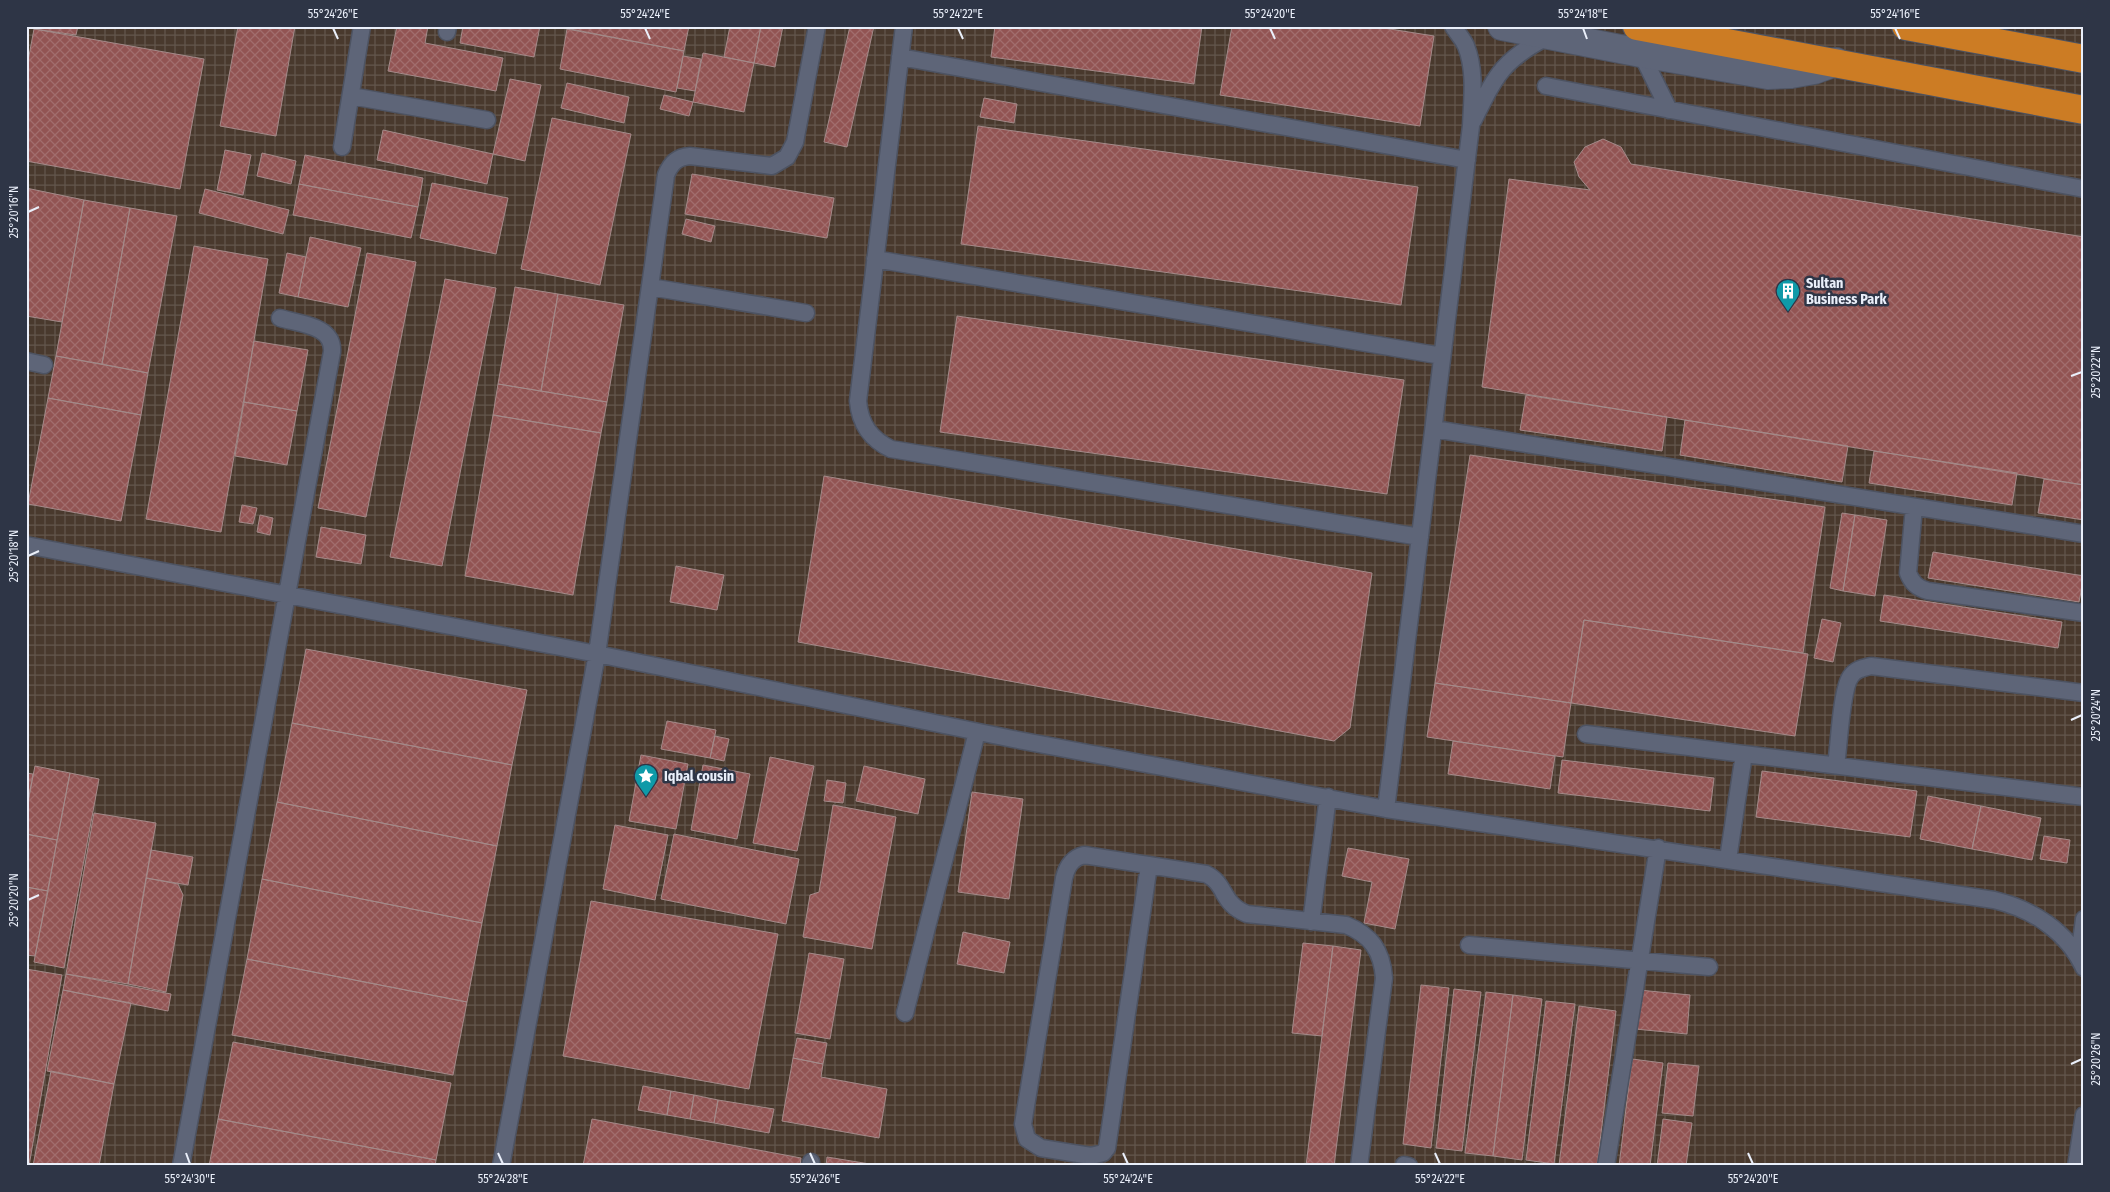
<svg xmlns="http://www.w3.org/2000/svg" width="2110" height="1192" font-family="'Fira Sans Condensed',sans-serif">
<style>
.industrial{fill:url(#industrial-grid)}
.building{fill:url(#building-cross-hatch);stroke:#a48a89}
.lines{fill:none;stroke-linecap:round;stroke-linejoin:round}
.lane-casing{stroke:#4d5362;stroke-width:19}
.street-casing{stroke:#4d5362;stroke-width:30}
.highway-casing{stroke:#4d5362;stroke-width:30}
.lane{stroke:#5e6578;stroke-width:16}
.street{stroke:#5e6578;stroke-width:28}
.highway{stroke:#cc7c24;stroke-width:28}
.ticks{fill:none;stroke:#eaeffa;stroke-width:2}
.labels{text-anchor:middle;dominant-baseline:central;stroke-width:5;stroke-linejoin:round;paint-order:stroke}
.poi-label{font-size:14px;font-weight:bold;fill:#eaeffa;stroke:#2e3546;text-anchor:start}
.neatline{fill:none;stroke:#eaeffa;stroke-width:2}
.ticks-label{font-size:12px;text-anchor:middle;fill:#eaeffa}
</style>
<defs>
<pattern id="industrial-grid" width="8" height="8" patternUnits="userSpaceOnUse" patternTransform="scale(1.25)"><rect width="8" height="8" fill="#49392d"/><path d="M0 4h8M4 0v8" fill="none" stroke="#63564c"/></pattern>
<pattern id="building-cross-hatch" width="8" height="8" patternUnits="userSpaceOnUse" patternTransform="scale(1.25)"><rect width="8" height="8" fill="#925453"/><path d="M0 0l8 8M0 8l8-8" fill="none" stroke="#a16d6d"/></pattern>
</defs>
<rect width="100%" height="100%" fill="#2e3546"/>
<path class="industrial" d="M26 26H2084V1166H26Z"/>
<path class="building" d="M35 26H78L76 35 34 29Z
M238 26H295L276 136 220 126Z
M397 26H428L425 43 503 58 496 91 388 71Z
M463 26H540L534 57 460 43Z
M555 26H689L684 51Z
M730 26H761L754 63 724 57Z
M761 26H783L775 67 754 63Z
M850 26H874L847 147 824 142Z
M995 26H1202L1194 84 991 57Z
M1232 26H1371L1434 36 1420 126 1220 95Z
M34 29 204 59 180 189 26 161V72Z
M567 29 684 51 676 92 560 69Z
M703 53 754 63 744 112 693 102Z
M683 56 701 59 695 91 677 88Z
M510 79 541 85 525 161 493 154Z
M567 83 629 97 624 123 561 108Z
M664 95 693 102 689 116 660 109Z
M984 98 1017 104 1014 123 980 117Z
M552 118 631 134 600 285 521 269Z
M978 126 1418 187 1401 305 961 244Z
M383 130 493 154 487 184 377 160Z
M1603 139 1621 147 1631 164 2084 237V485L1482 387 1509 179 1590 190 1579 177 1574 162 1585 147Z
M225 150 251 155 243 195 217 190Z
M262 153 296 161 291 184 257 176Z
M305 155 423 178 418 207 299 184Z
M692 174 834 198 827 238 685 214Z
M432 183 508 198 496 254 420 238Z
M299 184 418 207 411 238 293 215Z
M26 188 84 200 62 322 26 316Z
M205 189 289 210 283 234 199 213Z
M84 200 130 208 102 364 56 356Z
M130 208 177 216 148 373 102 364Z
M686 219 715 226 711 242 682 234Z
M310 237 361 248 348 307 298 297Z
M194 246 268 259 221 532 146 519Z
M287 253 306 257 298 297 279 293Z
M367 253 416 262 366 517 318 508Z
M445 279 496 288 442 566 390 557Z
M515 287 558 294 541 391 498 384Z
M558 294 624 305 607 402 541 391Z
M957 316 1404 380 1387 494 940 432Z
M254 341 308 350 297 411 244 402Z
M56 356 148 373 141 415 48 398Z
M498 384 607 402 601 433 493 415Z
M1526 395 1667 417 1662 451 1520 430Z
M48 398 141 415 121 521 28 504Z
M244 402 297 411 287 465 235 456Z
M493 415 601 433 573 595 465 576Z
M1685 420 1848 446 1842 482 1680 455Z
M1874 451 2017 473 2012 505 1869 483Z
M1470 455 1825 507 1803 653 1584 620 1571 703 1435 683Z
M824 476 1372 573 1350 728 1334 741 798 642Z
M2044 479 2084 485V520L2038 513Z
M242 505 257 508 253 524 239 522Z
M1842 513 1855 515 1843 591 1830 588Z
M260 515 273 518 270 535 257 532Z
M1855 515 1887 520 1875 596 1843 591Z
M321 527 366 535 361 564 316 557Z
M1933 552 2084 576 2079 602 1928 578Z
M676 566 724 575 717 610 670 602Z
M1884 595 2062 622 2058 648 1880 621Z
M1822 619 1841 623 1833 662 1814 658Z
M1584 620 1808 654 1795 736 1571 703Z
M306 649 527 690 512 765 292 723Z
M1435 683 1571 703 1563 757 1427 737Z
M667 721 716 730 710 758 661 749Z
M292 723 512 765 497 846 277 802Z
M715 736 729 739 724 761 710 758Z
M1453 741 1555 756 1550 789 1448 774Z
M641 755 688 764 676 829 629 821Z
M770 757 814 766 797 851 753 843Z
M1562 760 1714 778 1710 811 1558 793Z
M703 765 750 774 737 839 691 830Z
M35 766 70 773 57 840 26 834V811Z
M864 766 925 779 918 814 856 801Z
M1762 771 1917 791 1910 837 1756 817Z
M26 773 33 774 27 809H26Z
M70 773 99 779 64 968 34 962Z
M827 780 846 783 843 803 824 801Z
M972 792 1023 799 1009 899 958 892Z
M1928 796 1981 806 1972 849 1920 839Z
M277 802 497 846 482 923 262 879Z
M833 805 896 817 872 949 803 937 810 895 819 892Z
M1981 806 2041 818 2032 860 1972 849Z
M94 813 156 823 128 984 66 974Z
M615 825 668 835 655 900 603 889Z
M26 834 57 840 48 891 26 887Z
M674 834 799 859 786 924 661 899Z
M2044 836 2070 840 2067 863 2040 859Z
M1348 848 1409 859 1395 929 1364 923 1372 882 1342 876Z
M151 850 193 857 188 885 146 878Z
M146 878 178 884 183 895 166 992 128 984Z
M262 879 482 923 467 1002 247 959Z
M26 887 48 891 35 956 26 955Z
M591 901 778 934 749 1089 563 1056Z
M963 932 1010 942 1004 973 957 964Z
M1303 943 1333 946 1322 1036 1292 1033Z
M1333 946 1361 950 1334 1166H1306Z
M809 953 844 959 830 1039 795 1033Z
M247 959 467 1002 453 1075 232 1035Z
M26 969 62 975 29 1166H26Z
M66 974 171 994 168 1011 63 990Z
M1421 985 1449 988 1431 1148 1403 1144Z
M1454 989 1481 992 1462 1151 1436 1148Z
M63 990 131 1003 114 1084 47 1071Z
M1639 990 1690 995 1687 1034 1635 1029Z
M1486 992 1513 995 1493 1156 1465 1153Z
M1513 995 1542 999 1522 1160 1493 1156Z
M1546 1001 1575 1004 1554 1164 1526 1160Z
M1579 1006 1616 1011 1597 1166 1559 1165Z
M797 1038 827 1043 823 1064 793 1058Z
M233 1042 451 1083 436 1160 218 1119Z
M793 1058 823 1064 821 1077 887 1089 879 1138 782 1121Z
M1632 1059 1663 1063 1650 1166H1619Z
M1668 1063 1699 1066 1693 1116 1662 1113Z
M51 1071 114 1084 99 1166H33Z
M643 1086 671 1091 667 1115 638 1110Z
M671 1091 694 1095 690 1119 667 1115Z
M694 1095 718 1100 714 1123 690 1119Z
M718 1100 774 1109 769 1133 714 1123Z
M218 1119 436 1160 435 1166H209Z
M592 1119 801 1158 800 1166H583Z
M1663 1119 1692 1123 1686 1166H1657Z
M827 1157 882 1166H826Z"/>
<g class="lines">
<g class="lane-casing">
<path id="lane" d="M904 26 858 401C860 424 870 439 891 449L1420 537
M447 32 448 26
M1641 53 1669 110
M900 57 1467 160
M1546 86 2084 189
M351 96 487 120
M1473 121C1496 75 1502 60 1549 36
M342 147 362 26
M875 259 1442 356
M650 287 806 313
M26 361 44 365
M1434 429 2084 534
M1914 507 1908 573C1912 583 1917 588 1928 591L2084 613
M26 545 597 654 1013 739 1386 809 1994 900C2032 909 2067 931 2084 968
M1586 734 2084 797
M1836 765C1839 747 1841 689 1851 676 1856 669 1863 668 1871 666L2084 693
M1386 809 1471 126C1472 100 1476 71 1466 46 1463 39 1457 33 1453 26
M1728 859 1744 754
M1149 865 1107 1148 1103 1153 1091 1156 1041 1148 1027 1139 1023 1124 1064 878C1067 866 1072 858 1084 855L1206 874C1227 884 1220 903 1247 914L1346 925C1371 935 1382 951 1384 978L1359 1166
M1311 922 1328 797
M1469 945 1709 967
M2079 957 2084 919
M905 1013 977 732
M1404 1165 1409 1166
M181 1166 332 352C334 325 299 324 280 318
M501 1166 597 654 666 175C671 163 677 157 690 156L772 166 787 157 795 142 817 26
M810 1166 811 1162
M1606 1166 1658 848
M2076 1166 2084 1115"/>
</g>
<g class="street-casing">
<path id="street" d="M1502 26 1641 53 1768 75 1791 74 1814 70 1836 62"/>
</g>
<g class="highway-casing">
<path id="highway" d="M1637 26 2084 110
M1906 26 2084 59"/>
</g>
<use href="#lane" class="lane"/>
<use href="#street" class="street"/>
<use href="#highway" class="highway"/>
</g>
<path class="ticks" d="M333 28 338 39M645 28 650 39M958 28 963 39M1270 28 1275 39M1583 28 1587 39M1895 28 1900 39M28 212 39 207M2071 376 2082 372M28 556 39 551M2071 720 2082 715M28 900 39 895M2071 1064 2082 1059M186 1153 190 1164M498 1153 503 1164M810 1153 815 1164M1123 1153 1128 1164M1435 1153 1440 1164M1748 1153 1753 1164"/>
<defs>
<g id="building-pin" transform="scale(1.25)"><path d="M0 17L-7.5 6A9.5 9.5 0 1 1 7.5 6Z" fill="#0f9aa8" stroke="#2e3546"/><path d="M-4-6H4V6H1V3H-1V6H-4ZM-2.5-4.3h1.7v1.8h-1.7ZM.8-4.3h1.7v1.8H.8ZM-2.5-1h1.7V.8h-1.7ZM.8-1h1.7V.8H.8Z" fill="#fff"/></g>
<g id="sight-pin" transform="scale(1.25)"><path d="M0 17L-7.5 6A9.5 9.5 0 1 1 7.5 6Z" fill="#0f9aa8" stroke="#2e3546"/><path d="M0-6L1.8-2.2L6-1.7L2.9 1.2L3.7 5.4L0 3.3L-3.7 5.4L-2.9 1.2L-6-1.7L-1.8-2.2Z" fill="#fff"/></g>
</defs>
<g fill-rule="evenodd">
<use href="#building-pin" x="1788" y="291"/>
<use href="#sight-pin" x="646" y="776"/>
</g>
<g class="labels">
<g class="poi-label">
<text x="1806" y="283">Sultan<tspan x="1806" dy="16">Business Park</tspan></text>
<text x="664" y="776">Iqbal cousin</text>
</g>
</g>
<rect width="2110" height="1192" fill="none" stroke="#2e3546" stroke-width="55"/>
<rect x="28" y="28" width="2054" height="1136" class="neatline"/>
<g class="ticks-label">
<text x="333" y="18">55°24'26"E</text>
<text x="645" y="18">55°24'24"E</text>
<text x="958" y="18">55°24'22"E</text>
<text x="1270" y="18">55°24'20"E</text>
<text x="1583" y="18">55°24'18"E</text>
<text x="1895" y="18">55°24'16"E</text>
<text transform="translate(14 212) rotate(-90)" y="4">25°20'16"N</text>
<text transform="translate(2096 372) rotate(-90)" y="4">25°20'22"N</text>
<text transform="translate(14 556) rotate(-90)" y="4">25°20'18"N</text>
<text transform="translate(2096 715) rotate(-90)" y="4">25°20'24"N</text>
<text transform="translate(14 900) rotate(-90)" y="4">25°20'20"N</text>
<text transform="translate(2096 1059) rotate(-90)" y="4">25°20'26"N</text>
<text x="190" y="1183">55°24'30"E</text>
<text x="503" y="1183">55°24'28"E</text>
<text x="815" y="1183">55°24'26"E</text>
<text x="1128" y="1183">55°24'24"E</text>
<text x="1440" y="1183">55°24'22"E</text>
<text x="1753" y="1183">55°24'20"E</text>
</g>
</svg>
